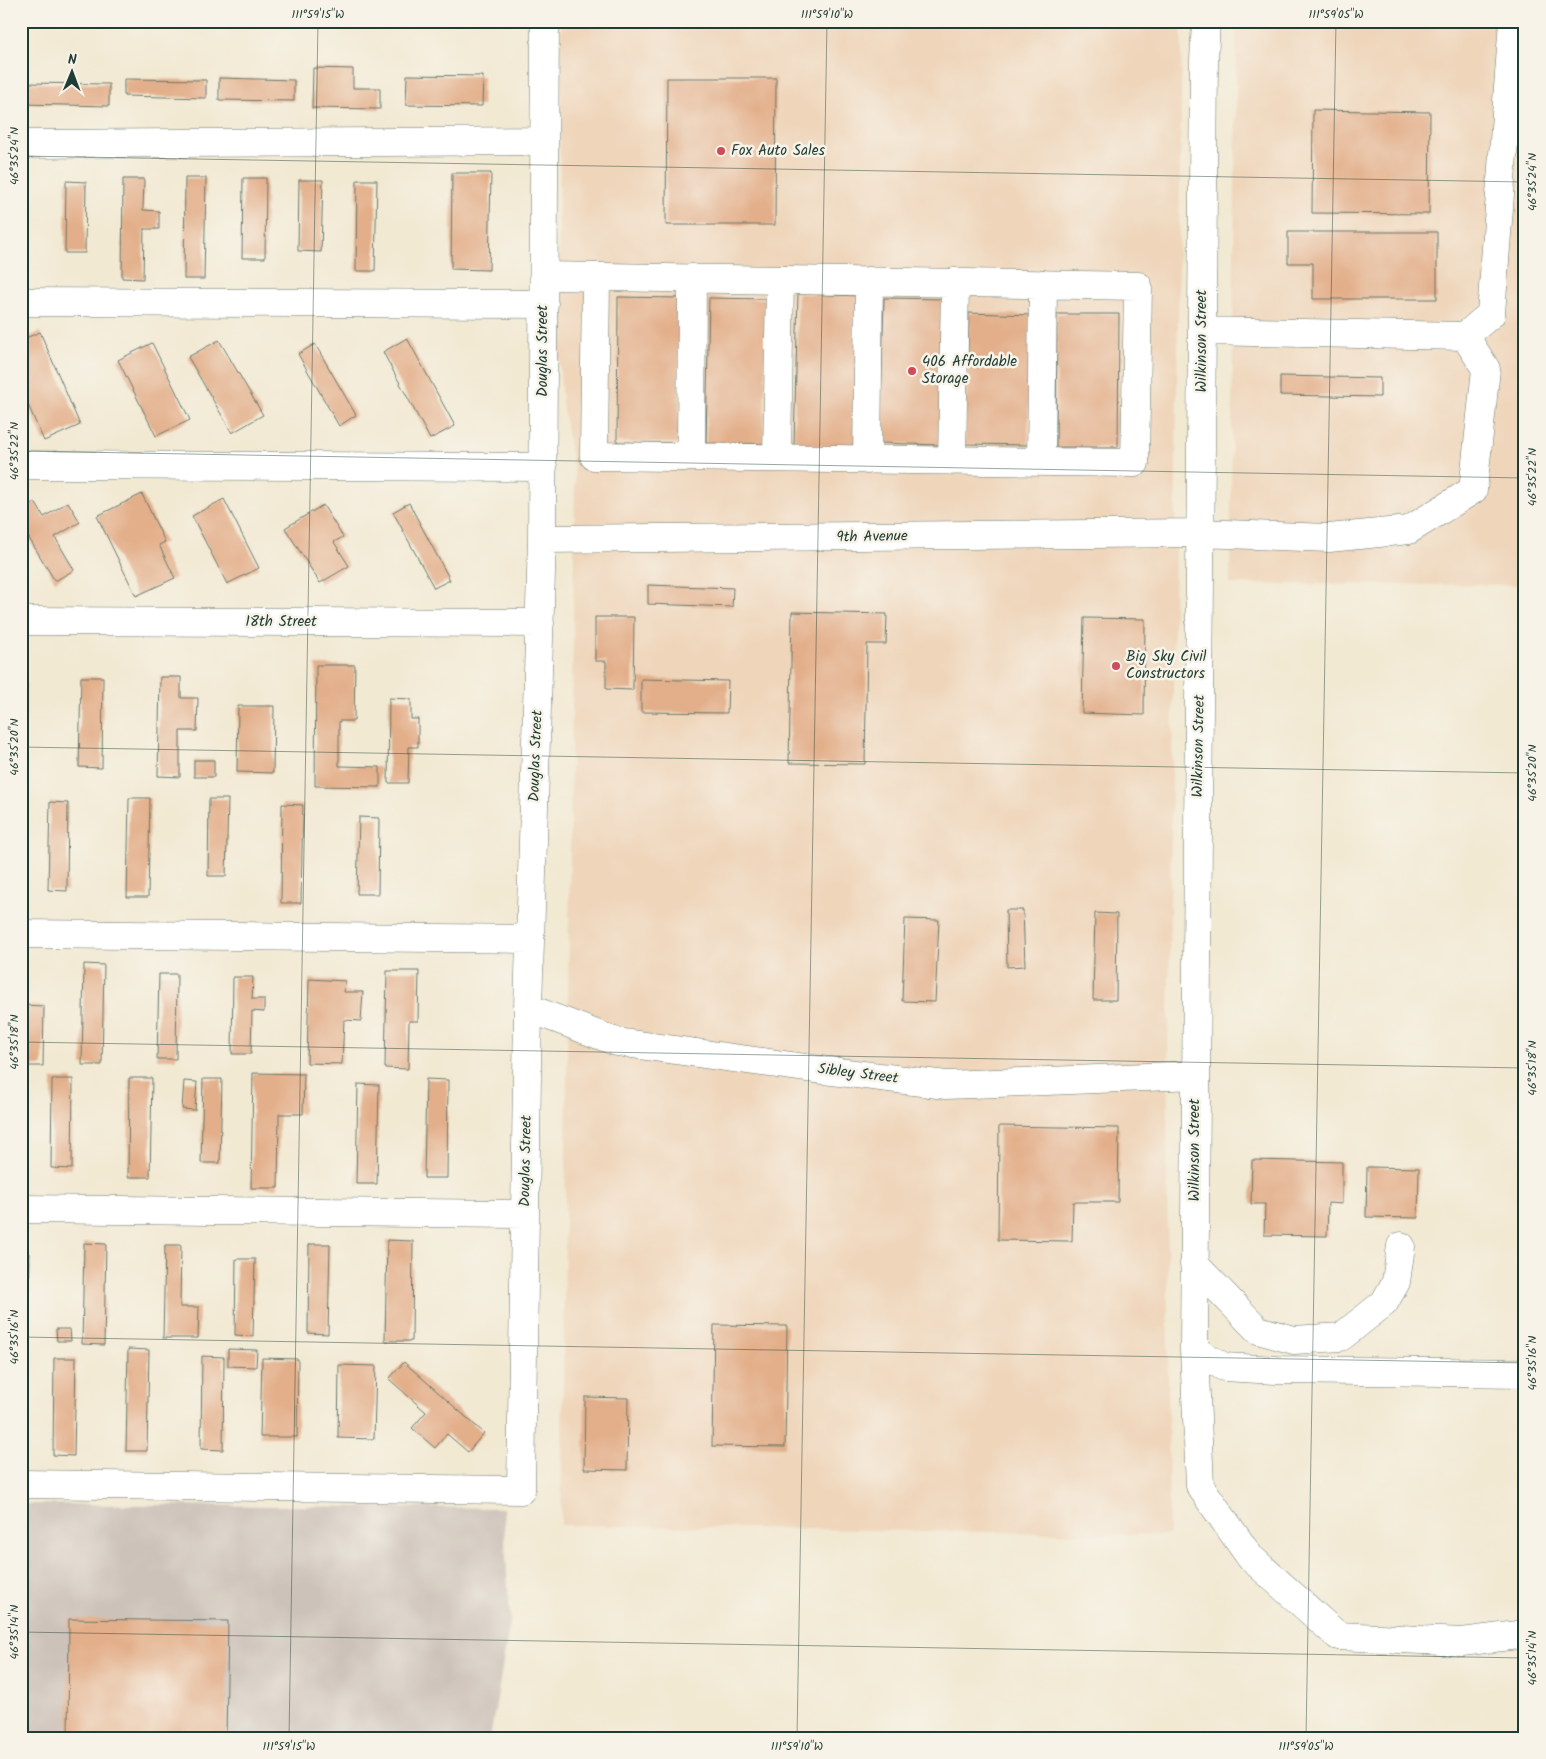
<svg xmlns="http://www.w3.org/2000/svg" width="1546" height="1759" font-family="Kalam,sans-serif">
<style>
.built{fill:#efd6bb}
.industrial{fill:#cdc2b9}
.building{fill:#e3af8a}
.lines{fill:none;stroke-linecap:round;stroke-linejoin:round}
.minor-casing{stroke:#69796c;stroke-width:29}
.minor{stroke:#fff;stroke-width:28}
.ticks{fill:none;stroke:#1f3d34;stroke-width:1;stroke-opacity:0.45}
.poi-dot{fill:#d1495b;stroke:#f7f3e8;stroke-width:2}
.labels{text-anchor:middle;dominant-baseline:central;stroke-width:5;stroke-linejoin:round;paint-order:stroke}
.poi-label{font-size:15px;fill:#1f3d34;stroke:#f7f3e8;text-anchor:start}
.street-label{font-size:15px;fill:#1f3d34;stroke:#f7f3e8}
.neatline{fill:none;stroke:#1f3d34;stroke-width:2}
.ticks-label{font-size:12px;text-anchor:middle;fill:#1f3d34}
</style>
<rect width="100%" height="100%" fill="#f7f3e8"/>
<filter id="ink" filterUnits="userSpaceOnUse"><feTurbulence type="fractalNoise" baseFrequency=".02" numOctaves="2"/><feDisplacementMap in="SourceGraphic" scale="10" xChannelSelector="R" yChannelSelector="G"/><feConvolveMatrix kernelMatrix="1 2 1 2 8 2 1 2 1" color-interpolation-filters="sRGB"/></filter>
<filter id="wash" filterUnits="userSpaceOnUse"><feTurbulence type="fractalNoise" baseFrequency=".0096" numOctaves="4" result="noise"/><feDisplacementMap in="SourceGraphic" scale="20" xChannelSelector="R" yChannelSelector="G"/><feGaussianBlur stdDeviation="1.12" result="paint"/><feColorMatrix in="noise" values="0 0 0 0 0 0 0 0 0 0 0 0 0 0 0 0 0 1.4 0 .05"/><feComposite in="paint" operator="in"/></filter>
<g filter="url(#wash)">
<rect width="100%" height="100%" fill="#f2e9d3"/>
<path class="built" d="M561 21H1182L1167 1146 1169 1535 561 1525 575 476 562 403 558 337Z
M1237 21H1525V585L1230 584Z"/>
<path class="industrial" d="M21 1504 503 1508 510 1622 490 1738H21Z"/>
<g id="blocks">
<path class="building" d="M313 68 353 69V88H380V109L312 108Z
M407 75 483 76 482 106 406 105Z
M219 78 294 80V101L219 100Z
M667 78H776L775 225H666Z
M124 79 206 80V98L124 96Z
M21 83 109 84V106L21 104Z
M1313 110 1430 112 1429 214 1312 213Z
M452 173H491L489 270 451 269Z
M21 176H26L25 247H21Z
M185 178H206L204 279H184Z
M243 178H266L265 258H242Z
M123 179H144L143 210 159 211V229H144L143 279 122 278Z
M299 180H323L321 252 298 251Z
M357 180H377L375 271H356Z
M66 181 86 182 85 253H65Z
M1288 232H1437V299H1313V263H1288Z
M798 294 862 296 858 447 794 445Z
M618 297 680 298 679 443 617 442Z
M709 298 766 299 764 444 706 443Z
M884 298 944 299 940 445 880 443Z
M969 313 1031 315 1028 445 965 444Z
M1057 314H1119L1118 447H1056Z
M40 332 80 425 44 441 21 389V340Z
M407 338 455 426 430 439 383 352Z
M219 340 263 415 232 433 188 357Z
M152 343 190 420 156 436 118 360Z
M315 344 356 415 339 426 298 354Z
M1280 376 1380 378V397L1280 395Z
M142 494 165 542 159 545 175 578 136 596 97 516Z
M224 499 259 568 227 584 192 516Z
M35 502 44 517 68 502 80 522 55 537 74 570 55 581 21 525V510Z
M409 503 450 580 434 588 393 512Z
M323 505 343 537 334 542 349 566 320 583 285 528Z
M648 585 733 588 732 607 648 604Z
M792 612 887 614 886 644H867L865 764 789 763Z
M595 617H634L633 690 606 689V661H595Z
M1084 618 1145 619 1144 715 1082 713Z
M316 665H355L354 721H339V766L380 767V787L315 786Z
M81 677H103L102 768 79 767Z
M160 677H181V698H198L197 731H180V777L158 776Z
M21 678 26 679 24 770H21Z
M641 679 728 681 727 713 641 712Z
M389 698 411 699V719H418V747H409L408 783H388Z
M238 706H274L273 773 237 772Z
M194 760H214V777H194Z
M129 798H150L148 897H127Z
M209 799H228L226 876H208Z
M50 802 68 803 67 891 48 890Z
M282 804 303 805 301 903H281Z
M359 817 379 818 378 894H357Z
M1006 910H1023L1025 966 1007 967Z
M1095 913 1117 914 1116 1000H1093Z
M905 919 939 920 935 1002 902 1001Z
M84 964 104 965 102 1065H82Z
M387 971H419L418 1021H409L408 1069 385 1068Z
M159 974H177L176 1059H157Z
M233 977H253L252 999H264V1012L252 1011 251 1054H232Z
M309 979 345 981 344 992H363L361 1021 344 1020 342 1064 307 1063Z
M21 1005 44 1006 43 1066H21Z
M253 1073 304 1074 303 1114H279L278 1188H251Z
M129 1078H152L150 1177H128Z
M52 1079H73L72 1169 51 1168Z
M203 1079H222L220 1163H201Z
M426 1079 448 1080 447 1178H424Z
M184 1081 197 1082 195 1110 182 1109Z
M358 1084 379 1085 377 1184H356Z
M999 1126 1119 1128 1118 1202H1073L1072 1241 998 1240Z
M1252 1160 1342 1162V1204L1328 1203 1327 1236 1264 1235 1265 1204H1251Z
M1367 1167 1419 1168 1418 1218 1366 1217Z
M387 1240 413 1241 412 1341H385Z
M84 1243 106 1244 104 1345 82 1344Z
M309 1244H330L328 1334 308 1333Z
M165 1245H181L180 1307H199L198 1338H163Z
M21 1254H30L28 1341H21Z
M236 1259H255L253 1336 235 1335Z
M714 1325 787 1326 785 1447 712 1446Z
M56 1329H70L71 1341H57Z
M128 1349 149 1350 147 1451H126Z
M228 1349 257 1350 256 1367 228 1366Z
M202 1356 224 1357 223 1450 201 1449Z
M54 1358H76L74 1456 53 1455Z
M262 1358 298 1359 297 1437H260Z
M404 1362 484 1433 468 1452 447 1434 435 1448 412 1428 426 1412 389 1379Z
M339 1365 376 1366 374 1439 338 1438Z
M585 1397 628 1398 627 1470 584 1469Z
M69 1619 228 1621 226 1738H68Z"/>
</g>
</g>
<g filter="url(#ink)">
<use href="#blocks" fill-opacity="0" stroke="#69796c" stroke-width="1"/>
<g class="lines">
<g class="minor-casing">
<path id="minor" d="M1206 21 1204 60 1194 1350 1200 1486 1250 1557 1338 1636 1462 1642 1525 1634
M21 144 544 141
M544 276 1138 286 1135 463 594 456 596 277
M21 302 544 304
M1203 331 1465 336 1491 314 1513 21
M691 457 692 278
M777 458 780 280
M867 460 869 281
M952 461 955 282
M1041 462 1043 284
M21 465 543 467
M542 539 1201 533 1329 538 1409 530 1473 490 1486 369 1465 336
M21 621 540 623
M21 934 530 939
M528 1008 617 1042 806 1068 946 1085 1196 1075
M21 1209 525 1214
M1194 1264 1258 1330 1294 1340 1341 1337 1384 1303 1396 1282 1401 1246
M1194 1350 1224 1367 1276 1370 1525 1373
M21 1484 521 1490 528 1008 542 539 545 21"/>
</g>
<use href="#minor" class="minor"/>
</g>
</g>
<path class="ticks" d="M21 156 1525 182M21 451 1525 478M21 747 1525 773M21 1042 1525 1068M21 1337 1525 1363M21 1632 1525 1658M289 1738 318 21M797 1738 827 21M1306 1738 1336 21"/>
<g class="poi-dot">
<circle cx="721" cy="151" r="5"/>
<circle cx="912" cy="371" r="5"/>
<circle cx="1116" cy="666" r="5"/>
</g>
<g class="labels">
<g class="poi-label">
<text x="731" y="151">Fox Auto Sales</text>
<text x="922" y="362">406 Affordable<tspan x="922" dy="17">Storage</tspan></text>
<text x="1126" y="657">Big Sky Civil<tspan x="1126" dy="17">Constructors</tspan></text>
</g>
<g class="street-label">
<text transform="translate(1202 341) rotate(-90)">Wilkinson Street</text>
<text transform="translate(543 351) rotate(-90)">Douglas Street</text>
<text transform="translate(872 537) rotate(-1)">9th Avenue</text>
<text x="281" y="622">18th Street</text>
<text transform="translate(1199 746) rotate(-89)">Wilkinson Street</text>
<text transform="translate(536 756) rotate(-88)">Douglas Street</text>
<text transform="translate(858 1074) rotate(7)">Sibley Street</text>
<text transform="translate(1195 1150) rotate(-90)">Wilkinson Street</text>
<text transform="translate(526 1161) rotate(-89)">Douglas Street</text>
</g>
</g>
<rect width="1546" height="1759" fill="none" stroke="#f7f3e8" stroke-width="55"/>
<g transform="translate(72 72) rotate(1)" stroke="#f7f3e8" stroke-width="4" paint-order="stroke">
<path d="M0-4L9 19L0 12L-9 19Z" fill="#1f3d34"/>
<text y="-8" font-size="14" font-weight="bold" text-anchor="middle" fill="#1f3d34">N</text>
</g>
<rect x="28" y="28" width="1490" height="1704" class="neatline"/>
<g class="ticks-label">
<text x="318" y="18">111°59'15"W</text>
<text x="827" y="18">111°59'10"W</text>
<text x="1336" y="18">111°59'05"W</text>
<text transform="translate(14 156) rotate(-90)" y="4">46°35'24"N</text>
<text transform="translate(1532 182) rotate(-90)" y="4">46°35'24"N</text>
<text transform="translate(14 451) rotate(-90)" y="4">46°35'22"N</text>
<text transform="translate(1532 477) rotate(-90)" y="4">46°35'22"N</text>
<text transform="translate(14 747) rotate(-90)" y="4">46°35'20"N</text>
<text transform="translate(1532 773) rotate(-90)" y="4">46°35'20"N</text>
<text transform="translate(14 1042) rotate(-90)" y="4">46°35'18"N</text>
<text transform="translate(1532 1068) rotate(-90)" y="4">46°35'18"N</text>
<text transform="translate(14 1337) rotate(-90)" y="4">46°35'16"N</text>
<text transform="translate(1532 1363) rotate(-90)" y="4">46°35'16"N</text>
<text transform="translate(14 1632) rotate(-90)" y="4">46°35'14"N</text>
<text transform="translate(1532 1658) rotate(-90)" y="4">46°35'14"N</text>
<text x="289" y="1750">111°59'15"W</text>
<text x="797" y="1750">111°59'10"W</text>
<text x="1306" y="1750">111°59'05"W</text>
</g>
</svg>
